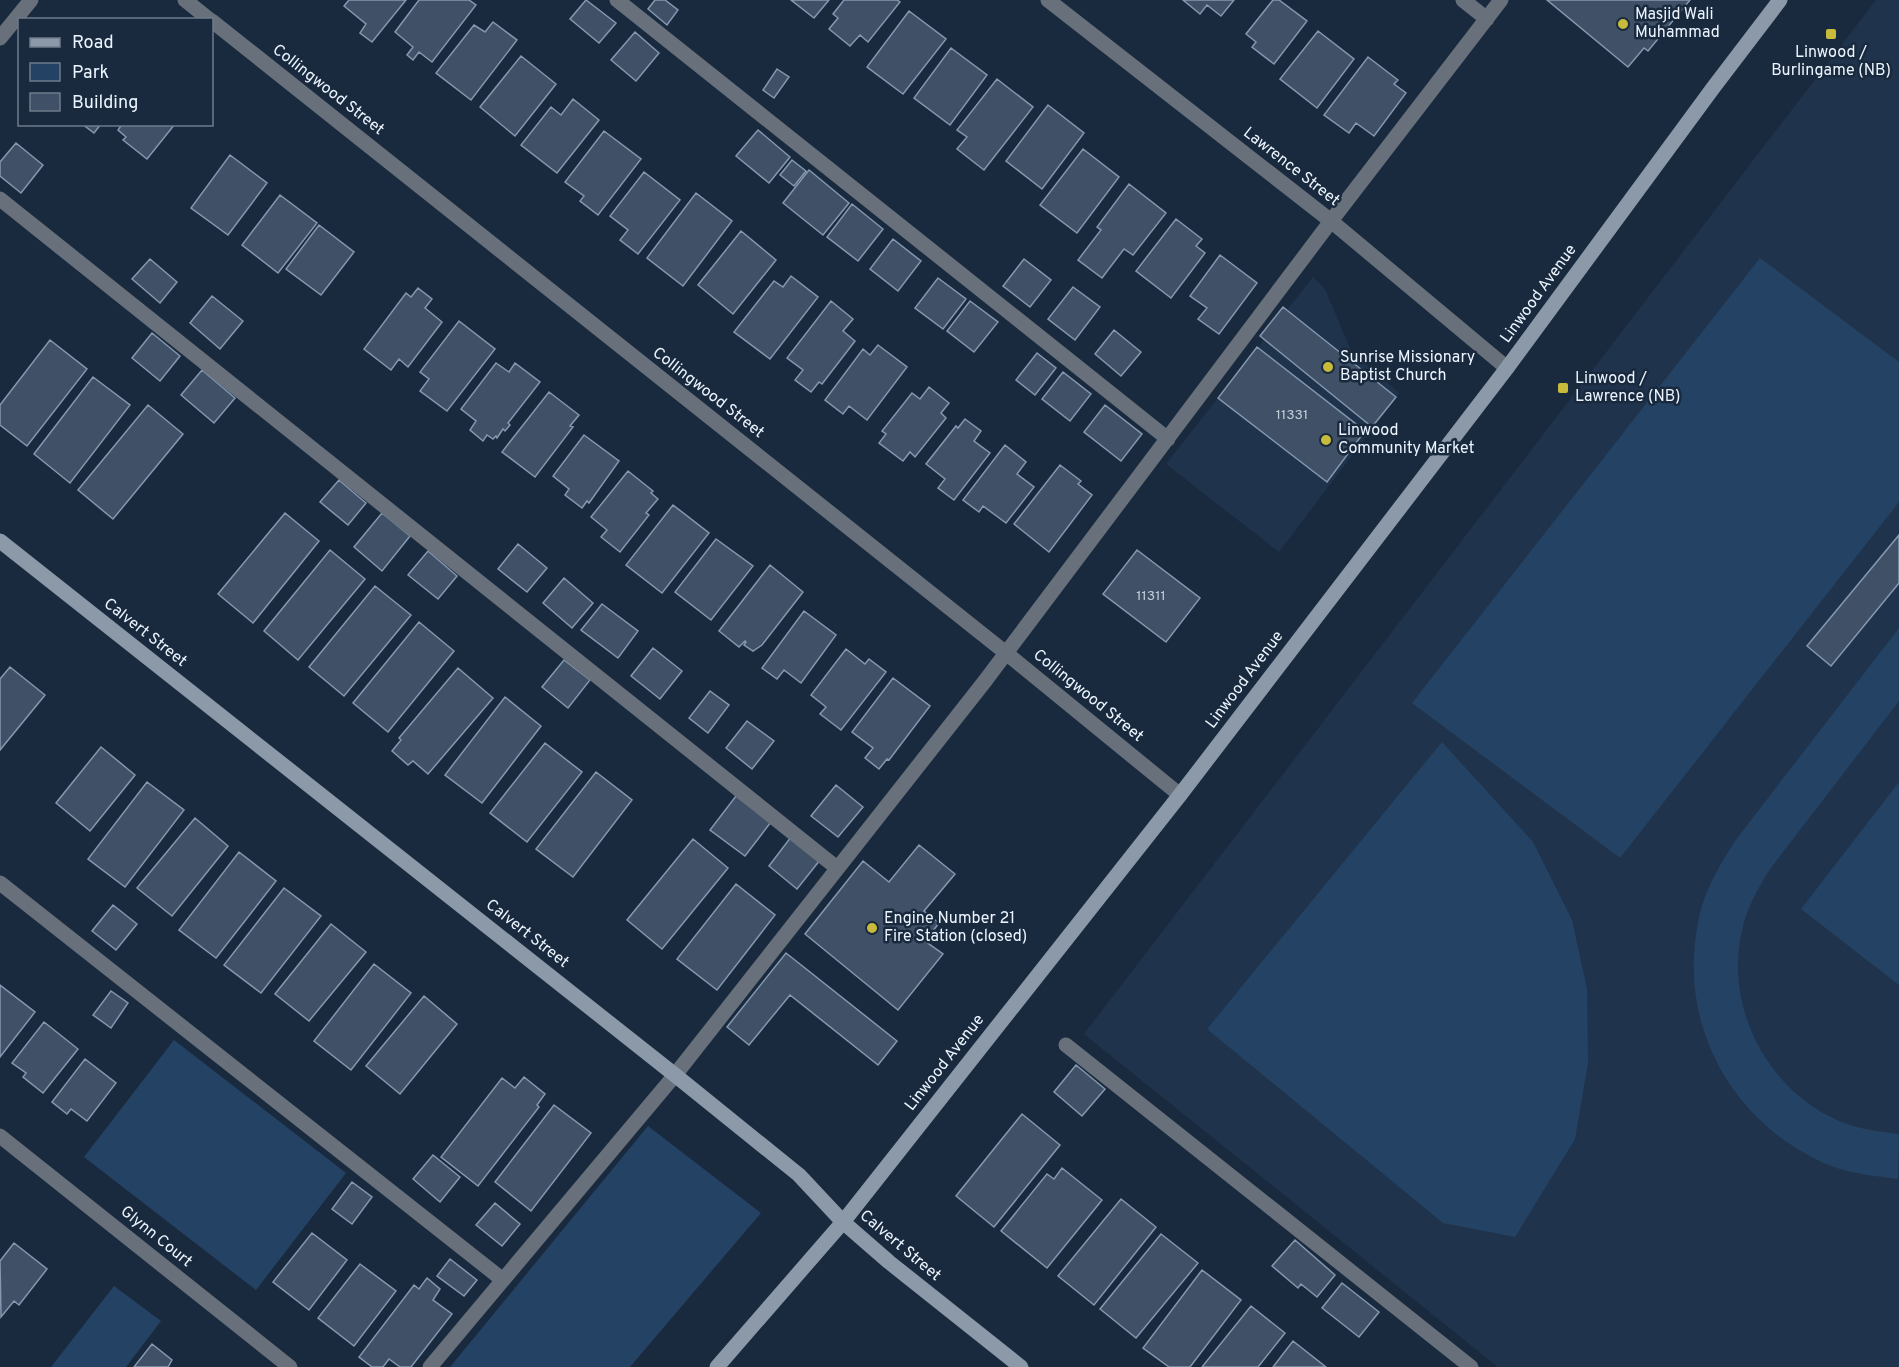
<svg xmlns="http://www.w3.org/2000/svg" width="1899" height="1367" font-family="Overpass,sans-serif">
<style>
.built{fill:#1f344c}
.green{fill:#244264}
.building{fill:#405167;stroke:#8498b0;stroke-width:1.5}
.lines{fill:none;stroke-linecap:round;stroke-linejoin:round}
.lane{stroke:#68717b;stroke-width:15}
.street{stroke:#68717b;stroke-width:15}
.secondary{stroke:#8b99a9;stroke-width:15}
.poi-dot{fill:#c8bb3b;stroke:#1a2a3e;stroke-width:2}
.labels{text-anchor:middle;dominant-baseline:central;stroke-width:5;stroke-linejoin:round;paint-order:stroke}
.number-label{font-size:14px;fill:#c1ccd9}
.poi-label{font-size:16px;fill:#ecf5ff;stroke:#1a2a3e;text-anchor:start}
.street-label{font-size:16px;fill:#ecf5ff;stroke:#1a2a3e}
</style>
<rect width="100%" height="100%" fill="#1a2a3e"/>
<path class="built" d="M1876 0H1899V1367H1498L1084 1034Z
M1313 277 1325 289 1351 351 1399 393 1279 552 1166 464Z"/>
<path class="green" d="M1760 258 1899 362V502L1620 858 1412 703Z
M1899 628V701L1773 865C1758 887 1746 909 1741 935 1725 1014 1773 1099 1850 1125 1866 1130 1882 1132 1899 1134L1898 1179C1876 1176 1853 1174 1831 1166 1736 1127 1679 1031 1697 928 1702 894 1719 865 1738 837Z
M1442 742 1533 842 1572 920 1587 989 1588 1063 1575 1139 1515 1237 1443 1223 1207 1029Z
M1899 782V985L1801 909Z
M174 1040 346 1173 256 1290 84 1157Z
M648 1126 761 1213 630 1367H450Z
M114 1286 161 1321 126 1367H51Z"/>
<path class="building" d="M349 0H406L372 42 360 33 366 24 344 6Z
M419 0H469L476 5 432 62 419 52 413 60 407 55 413 47 395 32Z
M586 0 616 23 599 43 570 19Z
M655 0H665L678 10 667 25 648 9Z
M791 0H829L814 18Z
M844 0H897L900 2 868 42 860 35 850 46 829 29 838 18 833 14Z
M1183 0H1234L1221 16 1207 5 1200 14Z
M1273 0H1279L1307 21 1274 64 1252 47 1256 42 1246 34Z
M1547 0H1690L1648 51 1644 48 1628 67Z
M909 11 946 39 903 94 867 67Z
M493 22 517 40 471 100 436 73 474 25 485 32Z
M1318 31 1354 59 1317 108 1280 79Z
M635 32 659 53 636 81 611 60Z
M951 48 987 75 950 125 914 98Z
M521 56 556 84 515 136 480 107Z
M1368 57 1398 80 1394 84 1406 93 1374 136 1356 123 1349 133 1324 115Z
M777 69 789 77 774 98 763 90Z
M997 79 1033 107 984 170 957 149 967 137 957 130Z
M573 99 599 120 557 173 521 145 551 107 561 115Z
M1048 105 1084 133 1042 189 1006 161Z
M82 124H101L94 133Z
M122 124H175L147 159 123 140 126 137 118 130Z
M758 130 790 157 769 183 736 156Z
M604 131 641 159 598 215 580 201 584 196 565 182Z
M16 143 43 165 21 193 0 176V162Z
M1083 149 1119 177 1077 233 1040 205Z
M230 155 267 183 228 235 191 208Z
M792 160 806 171 794 186 780 175Z
M809 170 849 203 823 235 783 203Z
M644 172 680 200 638 254 620 240 628 230 610 216Z
M1129 184 1166 213 1133 255 1124 249 1102 278 1078 260 1101 230 1097 227Z
M696 193 732 221 683 286 647 258Z
M280 195 317 223 278 273 242 245Z
M852 204 883 229 858 261 827 237Z
M1176 219 1202 239 1196 246 1205 253 1171 298 1136 271Z
M319 225 354 252 321 295 286 269Z
M741 231 776 260 733 314 698 285Z
M893 239 921 261 898 291 870 269Z
M1220 255 1257 283 1219 334 1198 319 1207 308 1190 296Z
M150 259 177 282 160 303 132 279Z
M1024 259 1051 280 1030 307 1003 286Z
M791 276 818 297 770 359 734 332 774 281 783 287Z
M938 278 966 299 943 329 915 308Z
M1073 287 1100 307 1075 340 1048 319Z
M418 288 432 299 425 308 442 322 408 367 399 359 391 370 364 349 406 293 411 297Z
M212 296 243 321 220 349 190 323Z
M831 301 853 319 843 331 855 341 822 384 819 382 811 392 795 380 803 370 787 358Z
M970 301 998 322 974 352 947 331Z
M1283 307 1396 397 1372 427 1260 336Z
M459 321 495 349 447 411 420 391 429 379 420 372Z
M1114 330 1141 352 1121 376 1095 354Z
M152 333 180 356 160 381 132 358Z
M50 340 87 369 27 446 0 425V405Z
M878 345 907 367 867 420 849 406 843 414 825 400 863 349 870 355Z
M1257 347 1365 431 1327 482 1218 398Z
M1037 353 1056 368 1035 395 1016 380Z
M496 363 509 372 515 363 540 382 508 423 510 425 505 431 503 429 497 438 496 436 493 439 487 435 483 441 470 430 476 421 461 409Z
M202 370 235 398 214 423 181 395Z
M1063 372 1091 394 1070 421 1042 399Z
M93 377 130 405 70 483 34 454Z
M929 387 949 403 941 413 946 418 915 457 910 452 903 461 879 443 886 434 882 431 912 393 920 399Z
M549 392 579 415 570 426 573 427 535 477 502 452Z
M148 405 183 434 113 519 78 490Z
M1105 405 1142 434 1121 461 1084 432Z
M965 419 981 431 974 441 990 453 954 500 938 488 945 479 926 464 956 426 958 428Z
M584 435 619 461 589 503 587 501 582 508 565 495 569 489 553 476Z
M1005 445 1026 462 1017 474 1034 487 1006 523 983 506 979 512 963 500Z
M1060 465 1081 481 1078 484 1092 495 1049 552 1014 524Z
M628 471 653 491 651 493 658 499 646 513 649 515 620 552 601 537 607 530 591 517Z
M339 480 366 503 348 525 320 502Z
M673 505 709 533 662 593 626 565Z
M285 513 319 541 253 623 218 594Z
M382 513 410 536 382 571 354 547Z
M1899 535V583L1831 666 1807 646Z
M716 539 753 566 711 620 675 592Z
M518 544 547 568 527 592 498 569Z
M330 550 365 579 298 660 264 631Z
M1137 550 1200 598 1166 642 1103 594Z
M428 551 457 576 438 599 408 575Z
M770 565 803 592 762 645 753 651 744 645 746 642 745 641 739 647 719 631Z
M564 578 593 603 572 628 543 603Z
M375 586 411 615 344 696 309 667Z
M602 604 638 631 618 658 581 630Z
M804 611 836 635 801 683 784 670 777 679 762 668Z
M419 622 454 651 388 732 353 703Z
M653 648 682 671 660 699 631 676Z
M846 649 865 664 869 659 886 672 841 730 820 714 826 707 811 695Z
M564 660 590 680 568 708 542 687Z
M10 667 45 695 0 750V679Z
M458 668 493 698 428 774 413 761 408 765 392 751 401 740 399 738Z
M893 678 930 706 889 760 887 759 879 769 865 758 873 748 852 732Z
M710 691 729 705 708 733 689 718Z
M505 697 541 726 482 803 445 775Z
M747 721 774 741 752 769 726 748Z
M545 743 582 772 527 842 490 813Z
M101 747 135 775 90 831 56 803Z
M596 772 632 800 573 877 536 849Z
M147 782 184 810 125 887 88 859Z
M836 785 863 807 838 837 811 816Z
M736 796 771 822 745 856 710 830Z
M195 818 228 846 172 916 137 888Z
M791 837 820 860 797 889 769 866Z
M693 839 728 868 662 949 627 920Z
M919 845 955 874 924 911 939 923 925 941 943 954 898 1010 805 934 863 861 889 882Z
M239 852 276 881 216 958 179 930Z
M736 884 775 915 717 990 677 959Z
M284 888 321 916 261 993 224 965Z
M113 905 137 924 116 950 92 931Z
M331 924 366 952 309 1021 275 994Z
M786 953 897 1041 878 1065 790 995 749 1045 727 1027Z
M374 964 411 993 351 1070 314 1041Z
M0 985 35 1012 0 1057Z
M111 991 128 1003 111 1028 93 1015Z
M424 996 457 1024 400 1094 366 1066Z
M44 1022 78 1049 43 1093 23 1077 26 1073 12 1063Z
M85 1059 116 1083 87 1121 71 1109 67 1114 52 1102Z
M1076 1065 1105 1089 1082 1116 1054 1092Z
M524 1077 545 1094 537 1105 539 1107 478 1186 441 1157 502 1078 515 1088Z
M554 1105 591 1133 531 1211 495 1182Z
M1022 1114 1060 1145 994 1227 956 1196Z
M433 1155 460 1177 440 1202 413 1179Z
M1062 1168 1102 1200 1047 1268 1001 1231 1047 1174 1054 1179Z
M352 1182 372 1197 352 1224 332 1209Z
M1121 1199 1156 1227 1094 1305 1058 1276Z
M495 1203 520 1224 502 1246 476 1225Z
M312 1233 347 1260 309 1310 273 1282Z
M1161 1234 1198 1263 1136 1338 1100 1309Z
M1295 1240 1335 1275 1317 1297 1301 1284 1298 1288 1272 1266Z
M14 1243 47 1269 19 1305 14 1301 1 1317 0 1261Z
M450 1259 477 1280 464 1296 437 1276Z
M360 1264 396 1291 354 1346 318 1318Z
M1202 1270 1241 1300 1190 1367H1169L1143 1348Z
M427 1278 440 1289 433 1300 452 1314 411 1367H400L389 1359 383 1367H372L359 1357 414 1285 419 1289Z
M1342 1283 1379 1312 1359 1337 1322 1308Z
M1251 1306 1285 1333 1258 1367H1202Z
M1293 1341 1326 1367H1273Z
M152 1344 172 1360 168 1367H134Z"/>
<g class="lines">
<path class="lane" d="M617 0 1168 439
M1463 0 1487 19
M0 199 837 868
M0 883 503 1280
M1066 1045 1471 1367
M430 1367 675 1075 985 681 1331 221 1501 0"/>
<path class="street" d="M185 0 210 20
M1048 0 1331 221 1507 368
M212 21 1006 653 1180 795
M0 38 31 0
M0 1136 290 1367"/>
<path class="secondary" d="M0 541 675 1075 799 1175 843 1222 889 1262 1021 1367
M717 1367 843 1222 1180 795 1507 368 1713 88 1780 0"/>
</g>
<g class="poi-dot">
<circle cx="1623" cy="24" r="6"/>
<rect x="1825" y="28" width="12" height="12" rx="3"/>
<circle cx="1328" cy="367" r="6"/>
<rect x="1557" y="382" width="12" height="12" rx="3"/>
<circle cx="1326" cy="440" r="6"/>
<circle cx="872" cy="928" r="6"/>
</g>
<g class="labels">
<g class="number-label">
<text x="1292" y="415">11331</text>
<text x="1151" y="596">11311</text>
</g>
<g class="poi-label">
<text x="1635" y="15">Masjid Wali<tspan x="1635" dy="18">Muhammad</tspan></text>
<text x="1831" y="53" text-anchor="middle">Linwood /<tspan x="1831" dy="18">Burlingame (NB)</tspan></text>
<text x="1340" y="358">Sunrise Missionary<tspan x="1340" dy="18">Baptist Church</tspan></text>
<text x="1575" y="379">Linwood /<tspan x="1575" dy="18">Lawrence (NB)</tspan></text>
<text x="1338" y="431">Linwood<tspan x="1338" dy="18">Community Market</tspan></text>
<text x="884" y="919">Engine Number 21<tspan x="884" dy="18">Fire Station (closed)</tspan></text>
</g>
<g class="street-label">
<text transform="translate(328 90) rotate(38)">Collingwood Street</text>
<text transform="translate(1291 167) rotate(38)">Lawrence Street</text>
<text transform="translate(1539 294) rotate(-54)">Linwood Avenue</text>
<text transform="translate(708 393) rotate(38)">Collingwood Street</text>
<text transform="translate(145 633) rotate(38)">Calvert Street</text>
<text transform="translate(1245 680) rotate(-53)">Linwood Avenue</text>
<text transform="translate(1088 696) rotate(39)">Collingwood Street</text>
<text transform="translate(527 934) rotate(38)">Calvert Street</text>
<text transform="translate(945 1063) rotate(-52)">Linwood Avenue</text>
<text transform="translate(156 1237) rotate(39)">Glynn Court</text>
<text transform="translate(900 1246) rotate(40)">Calvert Street</text>
</g>
</g>
<rect x="18" y="18" width="195" height="108" fill="#1a2a3e" stroke="#6e7b8b" stroke-width="1.5"/>
<rect x="30" y="38" width="30" height="9" fill="#8b99a9" stroke="#6e7b8b" stroke-width="1.5"/>
<text x="72" y="48" font-size="18" fill="#ecf5ff">Road</text>
<rect x="30" y="63" width="30" height="18" fill="#244264" stroke="#6e7b8b" stroke-width="1.5"/>
<text x="72" y="78" font-size="18" fill="#ecf5ff">Park</text>
<rect x="30" y="93" width="30" height="18" fill="#405167" stroke="#6e7b8b" stroke-width="1.5"/>
<text x="72" y="108" font-size="18" fill="#ecf5ff">Building</text>
</svg>
